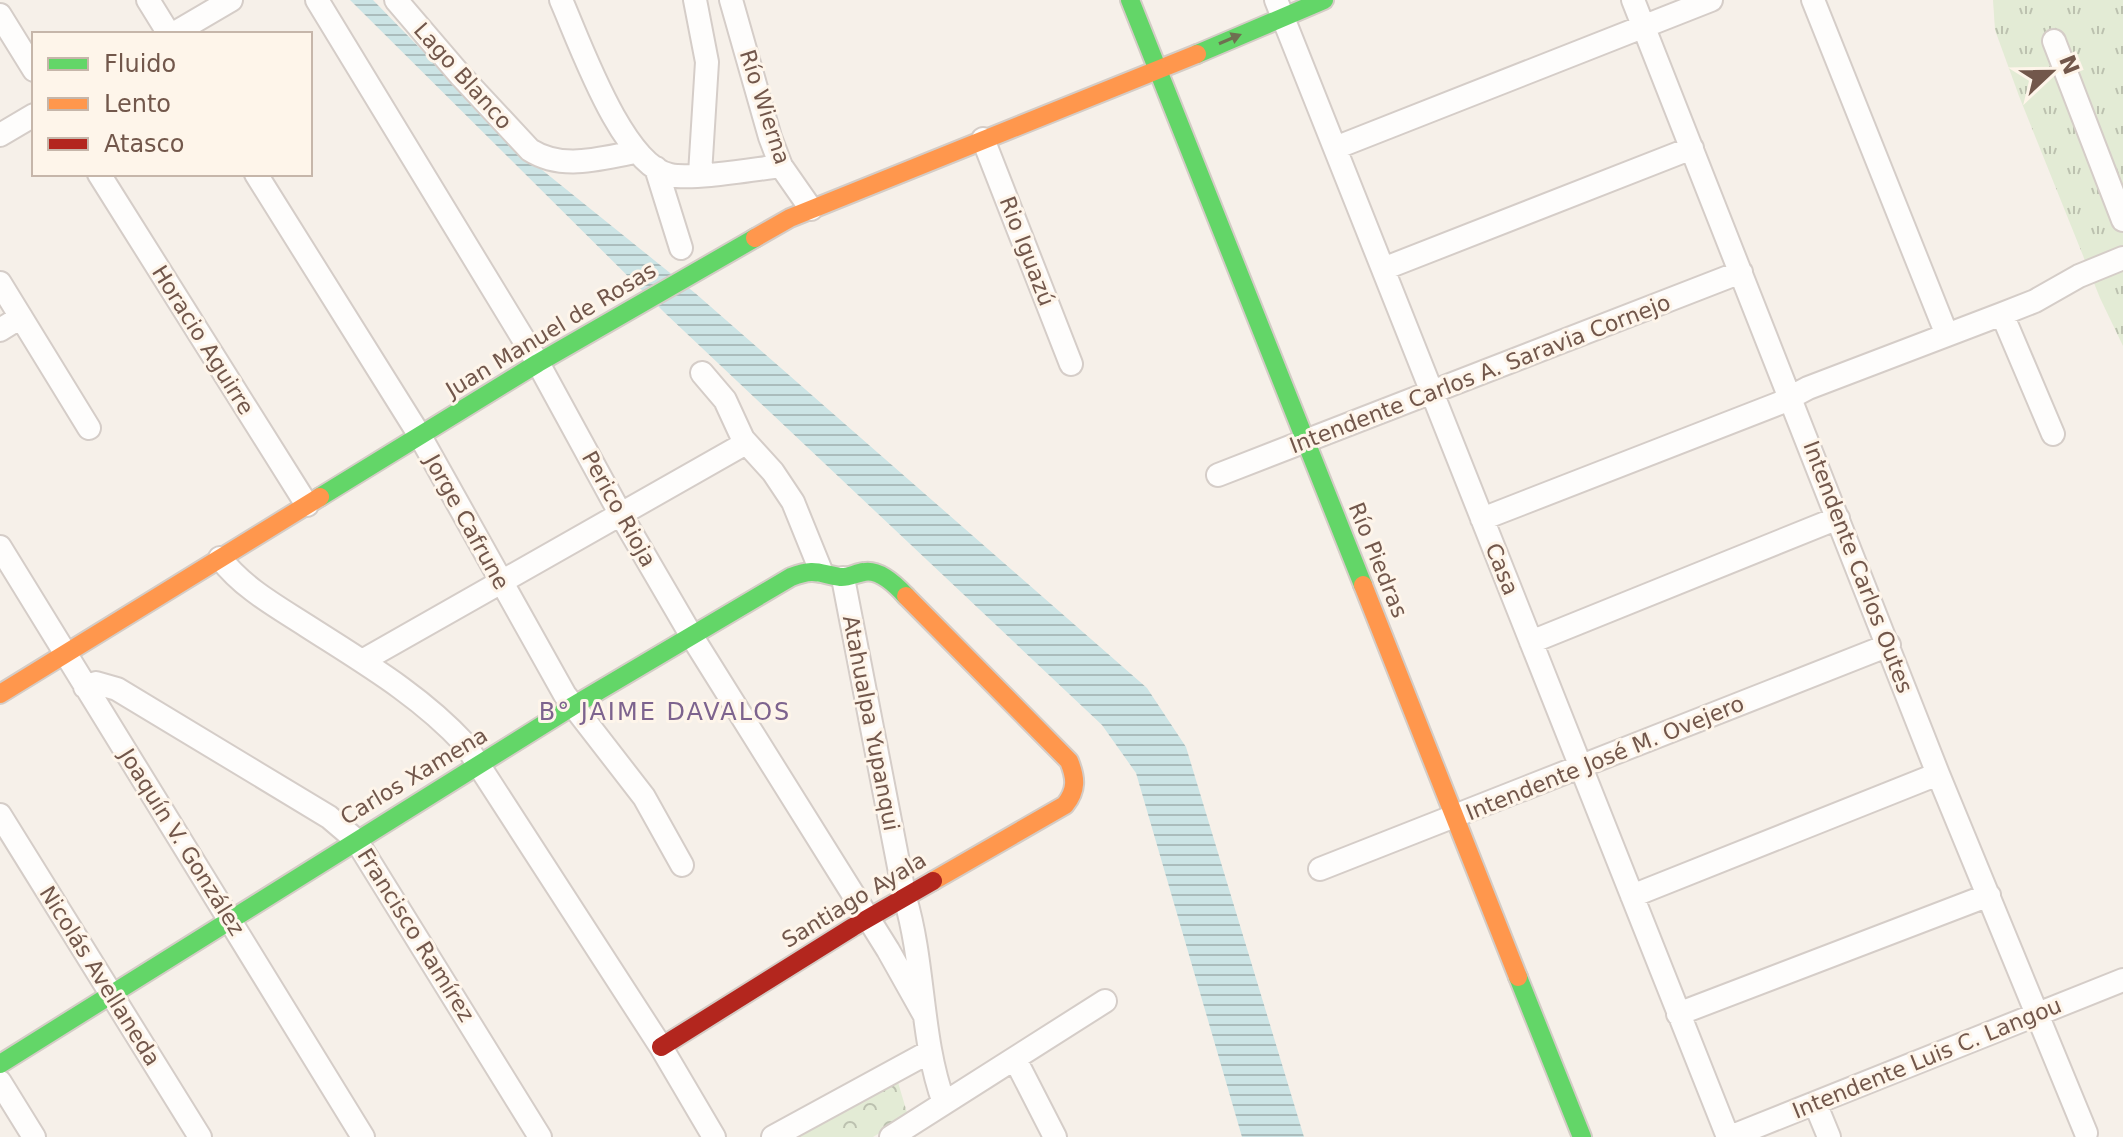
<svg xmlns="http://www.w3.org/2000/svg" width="2123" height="1137" font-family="'DejaVu Sans',sans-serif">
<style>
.grass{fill:url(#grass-tufts)}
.forest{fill:url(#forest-crowns)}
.water{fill:url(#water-rules)}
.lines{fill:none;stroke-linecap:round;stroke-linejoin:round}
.street-casing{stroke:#d5cdc8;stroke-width:26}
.fast-casing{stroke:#d4ccc6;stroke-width:22}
.slow-casing{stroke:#d4ccc6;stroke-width:22}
.jam-casing{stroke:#d4ccc6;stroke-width:22}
.street{stroke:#fefdfc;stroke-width:22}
.fast{stroke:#63d668;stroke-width:18}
.slow{stroke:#ff974d;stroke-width:18}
.jam{stroke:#b3261e;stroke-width:18}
.oneway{fill:#6f7051}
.labels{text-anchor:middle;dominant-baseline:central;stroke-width:6;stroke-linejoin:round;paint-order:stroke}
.street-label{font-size:22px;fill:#72574b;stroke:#fef5ea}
.neighbourhood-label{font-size:24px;letter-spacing:2px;fill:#7d638e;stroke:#fef5ea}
</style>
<defs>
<pattern id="grass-tufts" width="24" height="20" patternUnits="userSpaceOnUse" patternTransform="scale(2)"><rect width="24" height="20" fill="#e3ebd5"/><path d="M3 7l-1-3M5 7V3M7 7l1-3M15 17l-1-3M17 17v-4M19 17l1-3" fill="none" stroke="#bcc1af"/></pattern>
<pattern id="forest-crowns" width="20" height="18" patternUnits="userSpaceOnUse" patternTransform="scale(2)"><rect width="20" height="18" fill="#e3ebd5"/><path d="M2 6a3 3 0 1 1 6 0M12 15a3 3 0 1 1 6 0" fill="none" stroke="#bcc1af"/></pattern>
<pattern id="water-rules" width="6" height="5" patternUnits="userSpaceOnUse" patternTransform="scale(2)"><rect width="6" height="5" fill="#cce4e5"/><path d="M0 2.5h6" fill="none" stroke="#aabcbc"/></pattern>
</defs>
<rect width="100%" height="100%" fill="#f6f0e9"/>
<path class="grass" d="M1993 0H2123V346L2100 298 2019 96 1995 30Z"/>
<path class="forest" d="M897 1079 908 1116 873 1137H792Z"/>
<path class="water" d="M350 0H373L526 157 695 293 1147 688 1186 747 1304 1137H1242L1136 773 1102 725 666 314Z"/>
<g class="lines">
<g class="street-casing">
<path id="street" d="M148 0 169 34
M317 0 538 363 621 515 691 635 888 950 925 1016
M396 0 461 76 530 150C563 171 601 158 636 152
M561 0C580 43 622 164 670 175 693 180 755 169 781 166
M695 0 707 62 700 174
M731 0 770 137 781 166 811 209
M1276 0 1728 1137
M1633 0 1938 774 2086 1133
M1813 0 1947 335
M0 15 34 70
M173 34 231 0
M2054 41 2123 220
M0 135 34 115
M983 139 1071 364
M1335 148 1711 0
M656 168 681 248
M99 174 307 505
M256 174 420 436 565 695 644 797 682 865
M1383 269 1692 148
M0 283 89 428
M2002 314 2053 434
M0 330 21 317
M702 373 725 400 743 439 773 472 793 502 821 571
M1218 475 1741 272
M1482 519 1780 403 1808 388 2002 314 2035 301 2079 276 2123 258
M0 547 363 1137
M220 558C243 588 276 606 307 626 363 662 420 695 465 744L661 1047 714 1137
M843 578 905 898C925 965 920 1037 944 1103
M1531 642 1838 518
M362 661 746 443
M85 687 96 683 117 689 329 817 356 840 540 1137
M0 815 200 1137
M1320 869 1889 645
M1632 896 1938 774
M1678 1014 1989 895
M1015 1059 1055 1137
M0 1082 34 1137
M1815 1103 1829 1137
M773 1137 929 1052
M891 1137 1105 1001
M1730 1137 2123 980"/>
</g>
<g class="fast-casing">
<path id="fast" d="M1130 0 1363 585
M1197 54 1324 0
M320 497 538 363 755 238
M1518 977 1582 1137
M0 1064 573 706 791 577C815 568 817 573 840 577 848 578 856 573 864 572 879 569 896 585 906 596"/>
</g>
<g class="slow-casing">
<path id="slow" d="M755 238 790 218 1197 54
M1363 585 1518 977
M906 596 1069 761C1076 778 1077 790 1065 805L933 881
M0 694 320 497"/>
</g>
<g class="jam-casing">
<path id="jam" d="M661 1047 853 927 933 881"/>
</g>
<use href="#street" class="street"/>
<use href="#fast" class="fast"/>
<use href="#slow" class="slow"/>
<use href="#jam" class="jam"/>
</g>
<defs><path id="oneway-solid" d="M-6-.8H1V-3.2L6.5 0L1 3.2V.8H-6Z" transform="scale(2)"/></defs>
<use class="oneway" href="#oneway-solid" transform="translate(1230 39) rotate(-23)"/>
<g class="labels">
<g class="street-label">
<text transform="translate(463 76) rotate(48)">Lago Blanco</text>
<text transform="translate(765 107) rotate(72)">Río Wierna</text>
<text transform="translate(1027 251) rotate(69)">Rio Iguazú</text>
<text transform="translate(551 330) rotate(-31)">Juan Manuel de Rosas</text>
<text transform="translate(203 340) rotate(58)">Horacio Aguirre</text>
<text transform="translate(1480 374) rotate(-21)">Intendente Carlos A. Saravia Cornejo</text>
<text transform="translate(619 509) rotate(61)">Perico Rioja</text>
<text transform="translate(467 522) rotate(61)">Jorge Cafrune</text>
<text transform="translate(1378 560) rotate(68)">Río Piedras</text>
<text transform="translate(1858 567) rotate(69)">Intendente Carlos Outes</text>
<text transform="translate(1502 569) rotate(68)">Casa</text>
<text transform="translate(871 723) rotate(79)">Atahualpa Yupanqui</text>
<text transform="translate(1605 758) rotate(-22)">Intendente José M. Ovejero</text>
<text transform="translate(414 776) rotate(-31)">Carlos Xamena</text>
<text transform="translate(182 842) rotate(58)">Joaquín V. González</text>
<text transform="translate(854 900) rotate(-31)">Santiago Ayala</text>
<text transform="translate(416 935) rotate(58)">Francisco Ramírez</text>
<text transform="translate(100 976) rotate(58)">Nicolás Avellaneda</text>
<text transform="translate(1927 1058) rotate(-22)">Intendente Luis C. Langou</text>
</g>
<g class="neighbourhood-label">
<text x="665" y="712">B° JAIME DAVALOS</text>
</g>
</g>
<rect x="32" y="32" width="280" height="144" fill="#fef5ea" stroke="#c6b6aa" stroke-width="2"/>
<rect x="48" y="58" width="40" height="12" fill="#63d668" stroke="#c6b6aa" stroke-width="2"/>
<text x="104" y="72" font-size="24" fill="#72574b">Fluido</text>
<rect x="48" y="98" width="40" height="12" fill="#ff974d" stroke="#c6b6aa" stroke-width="2"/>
<text x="104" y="112" font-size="24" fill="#72574b">Lento</text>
<rect x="48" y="138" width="40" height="12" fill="#b3261e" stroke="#c6b6aa" stroke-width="2"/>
<text x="104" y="152" font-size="24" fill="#72574b">Atasco</text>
<g transform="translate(2051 72) rotate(68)" stroke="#fef5ea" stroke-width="6" paint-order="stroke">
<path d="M0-6L14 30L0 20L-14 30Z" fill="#72574b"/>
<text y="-12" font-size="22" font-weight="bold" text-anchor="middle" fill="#72574b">N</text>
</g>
</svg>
